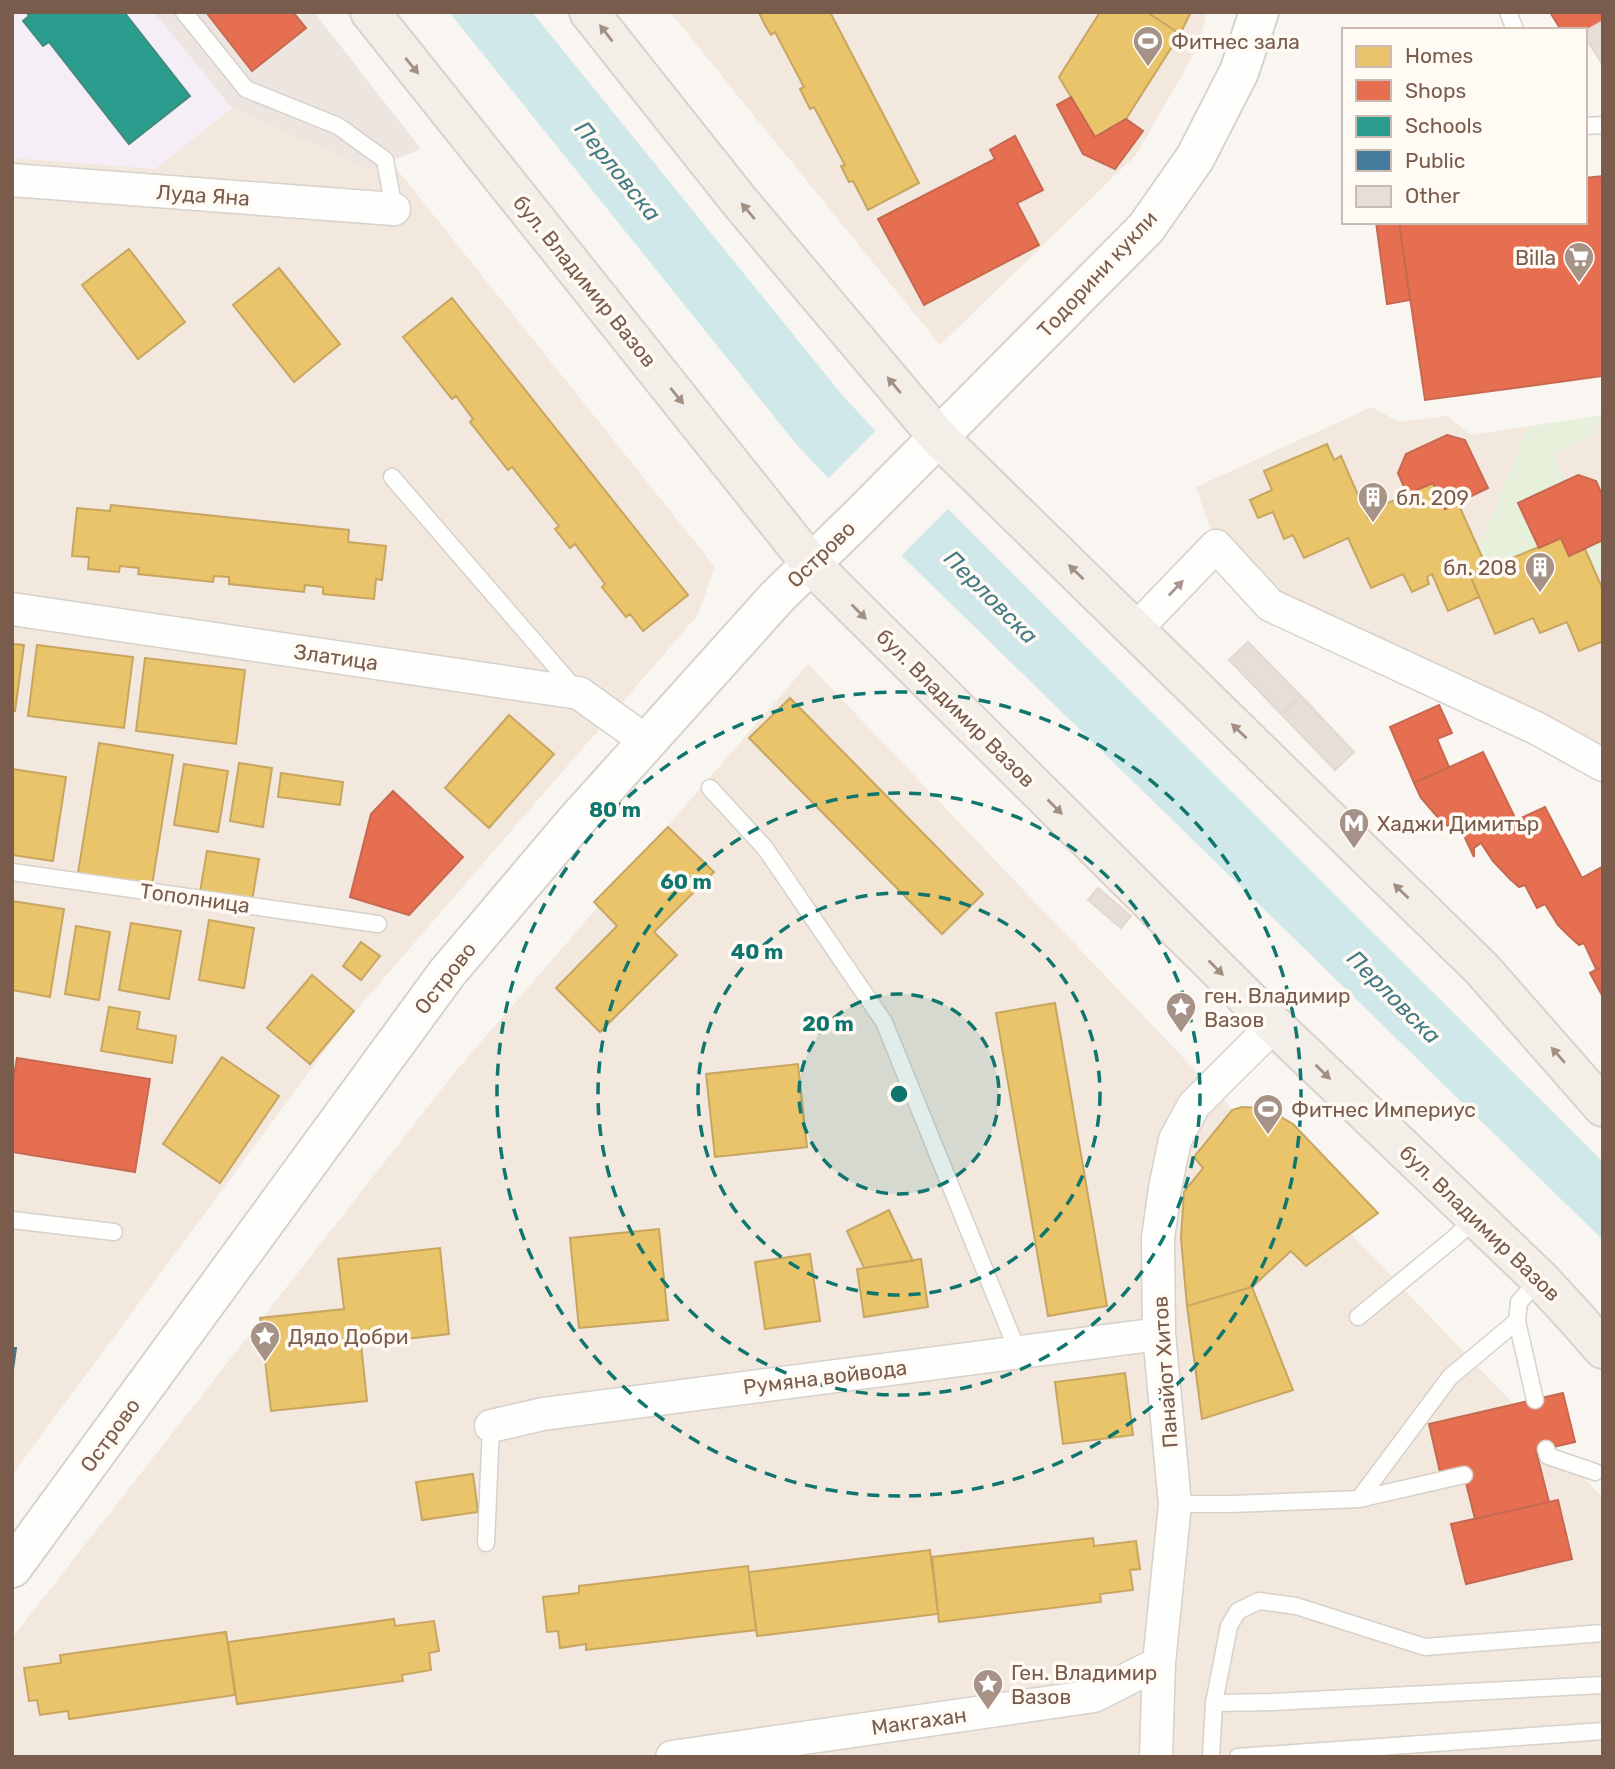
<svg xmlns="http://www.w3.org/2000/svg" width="1615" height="1769" font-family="Rubik,sans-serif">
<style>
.residential{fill:#f2e8de}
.industrial{fill:#ede5e0}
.education{fill:#f6eef6}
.green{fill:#e7f0db}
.water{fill:#d0e8ea}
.pier{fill:#f9f5f0}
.homes{fill:#e9c46a;stroke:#c8a561;stroke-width:2}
.shops{fill:#e76f51;stroke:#c66950;stroke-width:2}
.schools{fill:#2a9d8f;stroke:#428a7b;stroke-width:2}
.public{fill:#457b9d;stroke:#557285;stroke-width:2}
.building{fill:#e6ded7;stroke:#e2d8d2;stroke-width:2}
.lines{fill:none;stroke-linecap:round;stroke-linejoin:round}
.lane-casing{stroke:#d7d1cb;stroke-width:19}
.street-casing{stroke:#d7d1cb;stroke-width:35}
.secondary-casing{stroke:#d9d2cb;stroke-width:42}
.primary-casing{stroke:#dad1cc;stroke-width:42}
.lane{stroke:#fefefd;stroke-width:16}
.street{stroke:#fefefd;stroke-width:32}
.secondary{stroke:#fefefd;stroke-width:38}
.primary{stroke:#f3eee8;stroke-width:38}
.oneway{fill:#a48f83}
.oneway2{fill:#a8958b}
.ring{fill:none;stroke:#0f766e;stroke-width:3.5;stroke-dasharray:12 9}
.labels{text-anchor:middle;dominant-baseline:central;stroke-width:7;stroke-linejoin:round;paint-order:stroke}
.poi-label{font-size:21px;fill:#7a5c4d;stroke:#fffaf3;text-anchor:start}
.street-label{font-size:21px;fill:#7a5c4d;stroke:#fffaf3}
.water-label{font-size:23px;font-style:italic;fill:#437c86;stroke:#fffaf3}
.centre{fill:#0f766e;stroke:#fffaf3;stroke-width:3.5}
.ring-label{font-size:21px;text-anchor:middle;font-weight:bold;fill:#0f766e;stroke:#fffaf3;stroke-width:7;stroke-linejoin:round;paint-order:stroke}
</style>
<rect width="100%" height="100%" fill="#f9f5f0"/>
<path class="residential" d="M12 12H271L715 567 697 616 346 1022 12 1475Z
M670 12H1207L1198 47 1136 155 940 345Z
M1372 407 1399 422 1447 416 1471 435 1603 415V765L1270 605 1216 546 1196 487Z
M808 664 1603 1498V1757H12V1638L455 1072Z"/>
<path class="industrial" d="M154 12H314L421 149 370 169 232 108Z"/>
<path class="education" d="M12 12H154L232 108 155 169 12 158Z"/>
<path class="green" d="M1603 415 1589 436 1554 455 1565 481 1518 503 1539 548 1487 568 1479 549 1528 427Z
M1603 540V571L1596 574 1585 549Z"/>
<path class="water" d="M449 12H532L843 396 956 517 1603 1162V1240L906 560 797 445Z"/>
<path class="pier" d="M878 428 951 506 899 558 826 481Z"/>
<path class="homes" d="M765 12H830L919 183 868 210 853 181 849 182 841 166 845 165 814 107 810 109 800 89 804 87 775 32 771 35 765 25 760 15Z
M1100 12H1147L1180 34 1126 119 1095 137 1059 77Z
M1147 12H1191L1180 34Z
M129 249 185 322 138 359 82 285Z
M279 268 340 344 294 382 233 305Z
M452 298 688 595 643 631 630 614 626 617 602 587 605 584 575 544 570 548 555 529 559 526 512 467 508 470 470 422 473 419 456 396 452 399 403 337Z
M1327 444 1334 460 1341 456 1368 518 1374 515 1372 510 1433 483 1445 509 1458 503 1487 568 1470 575 1479 597 1448 611 1432 574 1427 577 1429 584 1412 592 1403 574 1371 588 1348 538 1304 558 1293 535 1284 539 1273 512 1258 518 1250 500 1272 490 1264 471Z
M111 505 349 530 348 542 386 546 382 580 376 579 374 599 323 594V587L305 585 304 592 229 584V577L214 576 213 582 138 574 139 568 120 566 119 572 88 569 89 557 72 556 77 508 110 511Z
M1561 538 1569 556 1585 549 1603 590V641L1579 651 1567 622 1540 633 1533 618 1495 634 1470 575Z
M12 644 24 645 15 711H12Z
M37 645 133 657 124 728 28 716Z
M145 658 245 670 236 744 136 731Z
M790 698 983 894 942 934 749 738Z
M509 715 554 754 489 828 445 788Z
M99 743 173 755 152 885 78 873Z
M239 763 272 768 263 827 230 821Z
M184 764 228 771 218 832 174 825Z
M12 769 66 777 53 861 12 855Z
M281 773 343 782 340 805 278 797Z
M668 827 714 872 654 932 677 955 600 1032 556 988 617 926 594 902Z
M207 851 259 859 252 901 200 892Z
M12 901 64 909 50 997 12 990Z
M209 920 254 928 244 988 199 980Z
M131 923 181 931 169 999 119 990Z
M76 926 110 932 99 1000 65 994Z
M361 942 380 956 361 980 343 966Z
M312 975 354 1011 310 1064 267 1028Z
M1055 1003 1107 1306 1048 1316 996 1013Z
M109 1007 140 1012 137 1029 176 1036 172 1063 101 1051Z
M222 1057 279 1096 220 1183 163 1144Z
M798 1064 807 1147 715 1157 706 1074Z
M1242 1107 1261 1108 1274 1113 1293 1124 1378 1213 1306 1266 1291 1251 1252 1287 1187 1306 1181 1238 1184 1192 1203 1168 1194 1157 1232 1110Z
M889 1210 913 1261 864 1268 847 1231Z
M659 1229 668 1320 579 1328 570 1238Z
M440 1248 449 1334 361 1344 367 1401 271 1411 260 1318 344 1309 338 1259Z
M810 1254 820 1321 765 1329 755 1262Z
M921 1259 928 1307 864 1317 857 1269Z
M1252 1287 1293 1390 1202 1419 1187 1306Z
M1125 1373 1133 1435 1063 1444 1055 1382Z
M473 1474 478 1512 422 1520 416 1482Z
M1093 1538 1094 1546 1136 1541 1140 1569 1130 1570 1133 1590 1100 1594 1101 1602 939 1622 932 1557Z
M930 1550 938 1614 757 1636 749 1572Z
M748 1566 756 1630 586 1650V1644L560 1648 558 1631 547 1632 543 1597 579 1593V1586Z
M394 1619 395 1626 434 1621 439 1651 429 1653 431 1670 402 1675 403 1681 237 1704 228 1642Z
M226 1632 235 1695 69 1719 68 1711 40 1715 37 1700 29 1701 24 1668 61 1663 60 1655Z"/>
<path class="shops" d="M206 12H293L306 28 252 71Z
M1550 12H1603V21L1585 31V30H1561Z
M1071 97 1095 137 1126 119 1143 131 1115 169 1083 154 1057 105Z
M1015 136 1043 190 1017 203 1039 245 924 305 878 219 995 159 990 150Z
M1603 176V376L1425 400 1399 222H1585V178Z
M1376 222H1399L1410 300 1387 304Z
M1447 435 1465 440 1488 488 1445 509 1433 483 1407 494 1398 473 1406 454Z
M1578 475 1596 481 1603 497V540L1569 556 1561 538 1539 548 1518 503Z
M1439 705 1452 733 1437 739 1449 767 1414 783 1390 727Z
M1483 752 1519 826V819L1545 807 1582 878 1602 867 1603 966 1596 969 1584 943 1579 945 1568 935 1558 925 1545 904 1537 908 1525 885 1519 887 1510 879 1493 861 1481 843 1474 848V857L1460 827 1455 831 1441 821 1421 798 1414 783Z
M393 791 463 857 409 915 350 897 371 814Z
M1603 966V997L1590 973Z
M17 1058 150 1079 135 1172 12 1152V1087Z
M1563 1393 1575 1442 1536 1451 1549 1502 1475 1519 1462 1467 1440 1472 1429 1424Z
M1558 1500 1572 1559 1466 1584 1451 1524Z"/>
<path class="schools" d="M26 12H124L190 96 129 144 49 42 43 46 23 21 29 16Z"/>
<path class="public" d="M12 1348H16L12 1377Z"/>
<path class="building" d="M1603 21V65L1585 37V31Z
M1248 642 1301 696 1282 715 1229 660Z
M1301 696 1354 752 1335 770 1282 715Z
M1098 888 1131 916 1121 928 1088 900Z"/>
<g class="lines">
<g class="lane-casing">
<path id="lane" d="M184 12 246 89 338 126 385 160 394 209
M1508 12 1515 30
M1585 126 1603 125
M392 477 576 690
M710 788 765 848 884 1022 1018 1352
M12 872 378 924
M12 1220 114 1232
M1358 1317 1453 1239 1476 1218
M1535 1400 1517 1321 1519 1302 1540 1279
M1546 1449 1548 1456 1595 1472
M1359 1499 1450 1377 1517 1321
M1175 1504H1231L1359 1499 1464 1475
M486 1543 491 1426
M1214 1703 1272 1702 1603 1685
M1211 1757 1214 1703 1229 1626 1238 1611 1259 1601 1296 1606 1425 1647 1603 1633
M1238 1757 1603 1731"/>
</g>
<g class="street-casing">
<path id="street" d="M12 180 394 209
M12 609 579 693 646 741
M1135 630 1216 546 1270 605 1536 728 1603 765
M491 1426 543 1414 1159 1334
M672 1757 1094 1696 1159 1663
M1156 1757 1159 1663 1175 1504 1159 1334 1158 1238 1165 1188 1175 1140 1194 1105 1274 1025"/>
</g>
<g class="secondary-casing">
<path id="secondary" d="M12 1568 447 973 574 823 777 597 858 518 1146 228 1195 158 1239 72 1259 12"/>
</g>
<g class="primary-casing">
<path id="primary" d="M370 12 811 564 1274 1025 1540 1279 1576 1318 1603 1349
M589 12 740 202 938 437 1482 969 1603 1107"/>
</g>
<use href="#lane" class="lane"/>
<use href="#street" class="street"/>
<use href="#secondary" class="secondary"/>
<use href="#primary" class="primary"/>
</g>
<defs><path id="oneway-solid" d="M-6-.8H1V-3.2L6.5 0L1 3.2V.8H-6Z" transform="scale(1.75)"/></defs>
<g class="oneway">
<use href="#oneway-solid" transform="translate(606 33) rotate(-128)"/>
<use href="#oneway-solid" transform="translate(412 66) rotate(51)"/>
<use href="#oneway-solid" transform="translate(748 211) rotate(-130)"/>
<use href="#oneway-solid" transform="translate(894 385) rotate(-130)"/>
<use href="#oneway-solid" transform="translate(677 396) rotate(51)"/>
<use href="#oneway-solid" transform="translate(1076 572) rotate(-136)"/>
<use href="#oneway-solid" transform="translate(859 612) rotate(45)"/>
<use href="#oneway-solid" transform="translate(1239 731) rotate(-136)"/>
<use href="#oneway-solid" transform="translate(1055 807) rotate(45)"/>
<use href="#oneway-solid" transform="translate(1401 891) rotate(-136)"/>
<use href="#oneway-solid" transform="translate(1216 968) rotate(45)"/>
<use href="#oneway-solid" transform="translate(1558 1055) rotate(-131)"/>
<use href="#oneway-solid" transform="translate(1323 1072) rotate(44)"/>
</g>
<use class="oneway2" href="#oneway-solid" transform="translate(1176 588) rotate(-46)"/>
<circle cx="899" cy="1094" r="100" fill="#0f766e" fill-opacity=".12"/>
<g class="ring">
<circle cx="899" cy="1094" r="100"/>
<circle cx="899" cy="1094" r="201"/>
<circle cx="899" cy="1094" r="301"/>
<circle cx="899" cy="1094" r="402"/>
</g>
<defs>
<g id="stadium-pin" transform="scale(1.575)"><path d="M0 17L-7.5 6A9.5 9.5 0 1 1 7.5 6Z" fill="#a69286" stroke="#fffaf3"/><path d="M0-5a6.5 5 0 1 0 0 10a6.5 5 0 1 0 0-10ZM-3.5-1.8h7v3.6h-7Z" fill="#fff"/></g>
<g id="supermarket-pin" transform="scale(1.575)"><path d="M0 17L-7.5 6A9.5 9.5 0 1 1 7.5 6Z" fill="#a69286" stroke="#fffaf3"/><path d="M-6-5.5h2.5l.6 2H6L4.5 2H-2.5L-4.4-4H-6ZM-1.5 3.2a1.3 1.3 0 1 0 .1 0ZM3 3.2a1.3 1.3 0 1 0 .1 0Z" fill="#fff"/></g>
<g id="building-pin" transform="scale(1.575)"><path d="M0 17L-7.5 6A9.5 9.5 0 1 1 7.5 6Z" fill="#a69286" stroke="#fffaf3"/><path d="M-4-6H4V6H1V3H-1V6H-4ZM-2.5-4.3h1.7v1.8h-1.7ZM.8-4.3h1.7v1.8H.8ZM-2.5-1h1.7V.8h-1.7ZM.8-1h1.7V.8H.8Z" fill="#fff"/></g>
<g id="metro-pin" transform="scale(1.575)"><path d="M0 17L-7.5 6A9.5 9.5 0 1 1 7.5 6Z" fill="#a69286" stroke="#fffaf3"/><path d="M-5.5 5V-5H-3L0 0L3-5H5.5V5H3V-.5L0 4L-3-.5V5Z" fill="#fff"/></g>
<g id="sight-pin" transform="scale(1.575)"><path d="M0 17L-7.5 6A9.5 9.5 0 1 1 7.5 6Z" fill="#a69286" stroke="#fffaf3"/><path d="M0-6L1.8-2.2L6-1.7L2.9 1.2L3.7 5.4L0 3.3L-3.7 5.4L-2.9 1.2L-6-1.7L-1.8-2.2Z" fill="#fff"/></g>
</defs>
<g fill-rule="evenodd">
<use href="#stadium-pin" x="1148" y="41"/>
<use href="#supermarket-pin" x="1579" y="257"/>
<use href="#building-pin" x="1373" y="497"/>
<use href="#building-pin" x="1540" y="567"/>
<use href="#metro-pin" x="1354" y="823"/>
<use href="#sight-pin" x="1181" y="1007"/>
<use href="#stadium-pin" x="1268" y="1109"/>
<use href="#sight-pin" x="265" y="1336"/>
<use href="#sight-pin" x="988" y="1684"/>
</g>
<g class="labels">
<g class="poi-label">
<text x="1171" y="41">Фитнес зала</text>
<text x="1556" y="257" text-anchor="end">Billa</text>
<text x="1396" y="497">бл. 209</text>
<text x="1517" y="567" text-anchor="end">бл. 208</text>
<text x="1377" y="823">Хаджи Димитър</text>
<text x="1204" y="995">ген. Владимир<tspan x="1204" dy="24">Вазов</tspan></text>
<text x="1291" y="1109">Фитнес Империус</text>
<text x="288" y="1336">Дядо Добри</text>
<text x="1011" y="1672">Ген. Владимир<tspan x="1011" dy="24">Вазов</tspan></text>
</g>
<g class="street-label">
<text transform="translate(203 195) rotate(4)">Луда Яна</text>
<text transform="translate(1097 274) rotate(-47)">Тодорини кукли</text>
<text transform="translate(585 281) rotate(51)">бул. Владимир Вазов</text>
<text transform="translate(821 554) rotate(-44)">Острово</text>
<text transform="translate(336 657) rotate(8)">Златица</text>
<text transform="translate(956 708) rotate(45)">бул. Владимир Вазов</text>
<text transform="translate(195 898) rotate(8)">Тополница</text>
<text transform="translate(445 978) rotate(-52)">Острово</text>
<text transform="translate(1480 1223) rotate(44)">бул. Владимир Вазов</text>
<text transform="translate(1165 1372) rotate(-94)">Панайот Хитов</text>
<text transform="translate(825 1377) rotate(-7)">Румяна войвода</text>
<text transform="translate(110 1435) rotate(-54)">Острово</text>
<text transform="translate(919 1721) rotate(-8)">Макгахан</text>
</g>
<g class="water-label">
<text transform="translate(618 171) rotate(51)">Перловска</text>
<text transform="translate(991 597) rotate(45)">Перловска</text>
<text transform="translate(1394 997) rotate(45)">Перловска</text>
</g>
</g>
<circle cx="899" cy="1094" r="10" class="centre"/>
<g class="ring-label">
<text x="615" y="817">80 m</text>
<text x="686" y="889">60 m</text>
<text x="757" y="959">40 m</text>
<text x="828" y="1031">20 m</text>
</g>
<rect width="1615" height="1769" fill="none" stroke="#7a5c4d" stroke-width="28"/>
<rect x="1342" y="28" width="245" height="196" fill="#fffaf3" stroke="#cabbb1" stroke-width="2"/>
<rect x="1356" y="46" width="35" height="21" fill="#e9c46a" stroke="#cabbb1" stroke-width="2"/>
<text x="1405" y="63" font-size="21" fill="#7a5c4d">Homes</text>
<rect x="1356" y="80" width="35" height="21" fill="#e76f51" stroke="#cabbb1" stroke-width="2"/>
<text x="1405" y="98" font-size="21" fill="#7a5c4d">Shops</text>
<rect x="1356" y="116" width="35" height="21" fill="#2a9d8f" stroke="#cabbb1" stroke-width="2"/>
<text x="1405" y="133" font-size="21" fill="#7a5c4d">Schools</text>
<rect x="1356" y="150" width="35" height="21" fill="#457b9d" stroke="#cabbb1" stroke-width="2"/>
<text x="1405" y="168" font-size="21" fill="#7a5c4d">Public</text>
<rect x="1356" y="186" width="35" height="21" fill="#e6ded7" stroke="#cabbb1" stroke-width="2"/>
<text x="1405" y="203" font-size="21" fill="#7a5c4d">Other</text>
</svg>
